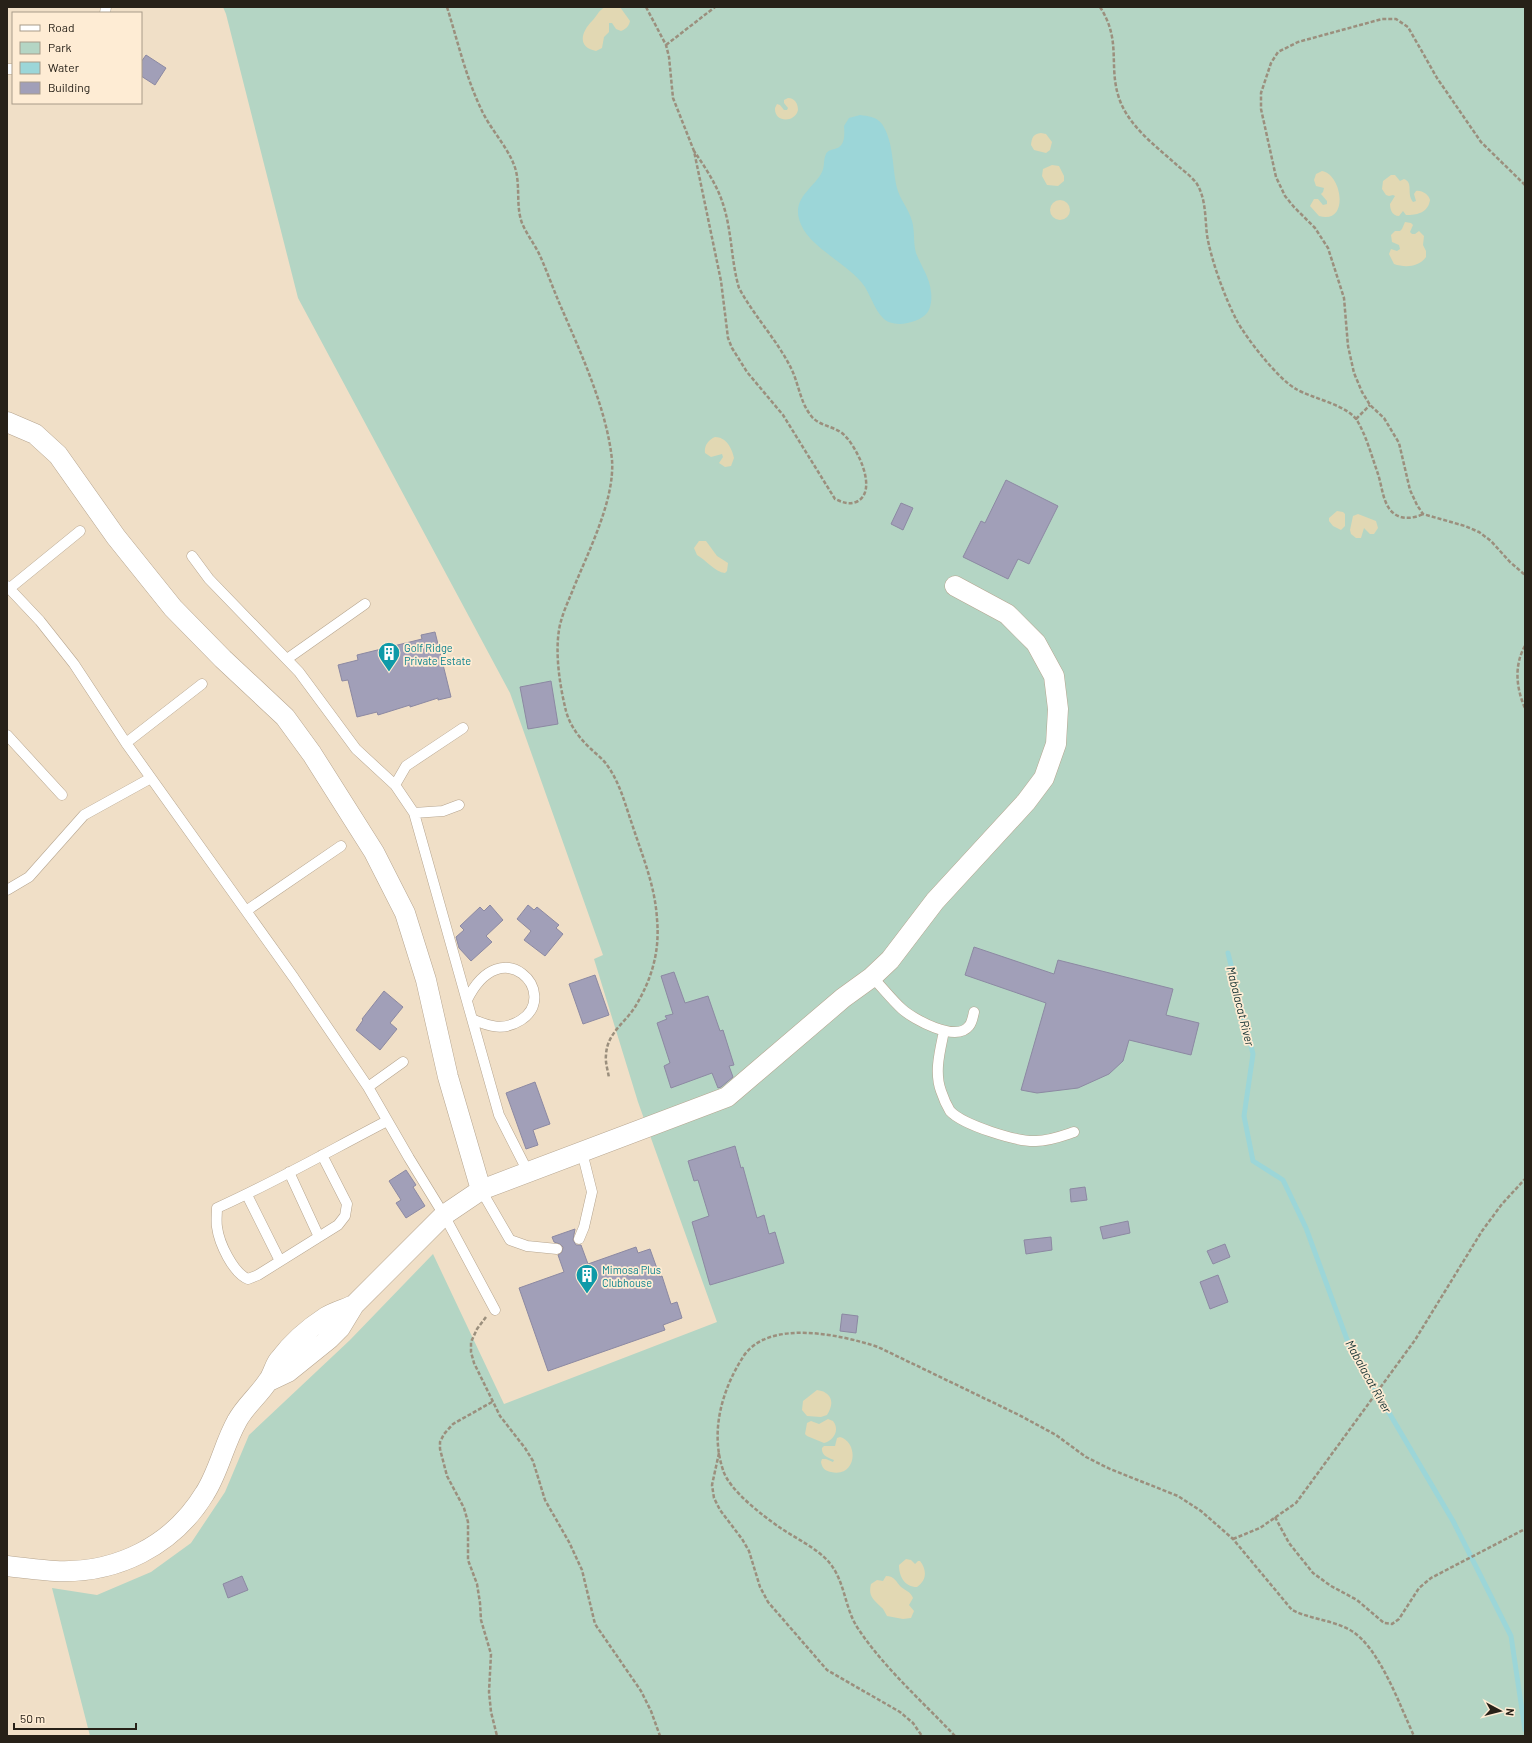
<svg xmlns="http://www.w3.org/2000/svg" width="1532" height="1743" font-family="Barlow,sans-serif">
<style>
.green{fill:#b4d5c4}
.sand{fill:#e2d8b3}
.water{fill:#9cd6d8}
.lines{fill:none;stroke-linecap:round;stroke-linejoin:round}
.stream{stroke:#9cd6d8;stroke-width:5}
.building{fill:#a19fb8;stroke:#8c89a2}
.lane-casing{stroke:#b6a58f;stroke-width:11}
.street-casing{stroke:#b6a58f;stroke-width:21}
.path{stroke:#9b8f7d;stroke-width:2.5;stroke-dasharray:4 2;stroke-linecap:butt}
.lane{stroke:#fff;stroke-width:10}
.street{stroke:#fff;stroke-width:20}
.labels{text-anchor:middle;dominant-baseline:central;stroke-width:3.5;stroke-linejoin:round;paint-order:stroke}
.culture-label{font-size:11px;fill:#0d838f;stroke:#feecd4;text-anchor:start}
.water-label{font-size:12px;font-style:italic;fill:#123031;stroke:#feecd4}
</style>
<rect width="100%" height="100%" fill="#f0dfc7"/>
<path class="green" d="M223 7H1525V1736H90L52 1588 97 1595 151 1572 191 1543 225 1492 249 1435 350 1340 433 1254 504 1404 717 1322 638 1102 594 959 603 955 510 693 298 298 226 14Z"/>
<path class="sand" d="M605 7H620L630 21C629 26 626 29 621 31L616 29 612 23H609V32L604 37 602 48 596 51C576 47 582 31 592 21 597 16 598 11 605 7Z
M788 98C795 98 798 104 798 110 795 123 774 123 775 108L777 104 780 105 784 110H787L788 108 784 103V100Z
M1041 133 1046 134 1052 142 1050 150 1046 153 1034 150 1031 145C1032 137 1033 134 1041 133Z
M1052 165 1059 166 1064 176V181L1058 186 1047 185 1042 176 1043 169Z
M1322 171C1343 175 1349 225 1319 216L1310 206 1314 199H1318L1323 205 1327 204V201L1321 194 1323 192 1324 188 1316 186 1314 180 1316 174Z
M1391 175H1395L1400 181 1404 179C1414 183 1406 193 1413 202L1416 201 1414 194 1416 191C1422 190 1429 195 1430 200 1428 213 1417 215 1406 215L1403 211 1399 216C1392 216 1390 209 1390 204L1395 196 1393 195 1389 196 1386 195 1382 189 1383 181Z
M1050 210a10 10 0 1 1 20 0a10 10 0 1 1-20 0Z
M1405 222 1411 223 1413 225 1410 232 1412 234H1415L1419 231 1424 236 1423 245 1426 251V257C1419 267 1405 268 1394 264L1389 254 1391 249 1397 251 1400 249 1399 245 1392 242 1391 235 1395 231H1400L1402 229Z
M715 437C726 437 732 448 734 458L731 466 725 467 719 463 723 457 722 454 711 457 705 453C704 446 708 440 715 437Z
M1337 511 1343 512 1345 514V526L1341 530 1333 526 1329 521V518Z
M1358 514 1376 521 1378 528 1374 534H1370L1364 528 1361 538H1356L1351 534 1350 530 1353 516Z
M699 541H706L717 556 728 563 727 571 725 573C715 572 706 560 697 555L694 548Z
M817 1390C832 1392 835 1403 827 1415L821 1417 807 1416 802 1410 803 1401Z
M828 1419 833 1421C840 1430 834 1440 824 1443L807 1436 805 1434 807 1423 811 1421 819 1424Z
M840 1437C859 1442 857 1478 831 1472 825 1471 822 1468 821 1462L822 1459H826L833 1462 834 1460C829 1458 821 1456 822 1448L824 1446H835L837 1438Z
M906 1559 911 1560 915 1564 918 1561H920C927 1570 927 1580 917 1587 905 1587 899 1577 899 1565Z
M886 1576C895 1576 896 1582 901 1587 906 1591 910 1591 913 1598L909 1605 914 1611 911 1618 903 1619 887 1616C885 1613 884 1609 881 1607 873 1599 868 1596 871 1584L877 1580 883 1581Z"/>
<path class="water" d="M860 115C868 116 877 117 882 124 894 142 892 167 897 188 900 200 909 209 912 221 915 231 913 242 916 253 921 266 930 278 931 292 932 299 931 308 927 313 919 323 893 329 883 318 875 310 871 297 865 287 849 263 806 247 799 219 793 197 815 187 822 172 825 166 823 160 826 154 830 145 847 156 844 126L849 118Z"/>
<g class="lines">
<path class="stream" d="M1228 953 1253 1054 1244 1116 1253 1161 1283 1180 1306 1228 1349 1345 1453 1521 1511 1636 1525 1730"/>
</g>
<path class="building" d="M146 55 166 68 155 85 141 76V62Z
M1006 480 1058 506 1029 564 1018 559 1008 579 963 557 981 521 985 523Z
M901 503 913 508 903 530 891 524Z
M435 632 451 697 438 700V698L410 707V705L378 715 377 712 357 717 348 680 342 681 338 665 358 660 357 655 422 639 421 635Z
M551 681 558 724 528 729 520 687Z
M490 905 503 920 486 936 492 942 471 961 459 948 456 937 464 930 460 926 480 907 484 911Z
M528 905 534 910 537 907 559 925 556 928 563 934 545 956 524 940 531 931 517 919Z
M974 947 1054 974 1058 960 1173 989 1166 1015 1199 1023 1191 1055 1129 1040 1123 1061 1109 1074 1078 1088 1037 1093 1021 1090 1046 1003 965 975Z
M674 972 685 1003 708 996 720 1031 723 1030 734 1065 729 1066 733 1077 721 1087 718 1088 712 1073 671 1088 664 1066 670 1063 657 1023 667 1019 665 1016 673 1014 661 976Z
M595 975 609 1015 583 1024 569 984Z
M384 991 403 1007 390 1023 397 1029 380 1050 356 1030 363 1020 362 1019Z
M535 1082 550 1124 533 1130 538 1145 526 1149 506 1093Z
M735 1146 741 1168 743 1167 757 1218 764 1215 769 1234 775 1232 784 1263 710 1285 692 1222 709 1216 698 1180 694 1181 688 1161Z
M406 1170 416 1185 413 1187 425 1206 406 1218 396 1203 401 1200 389 1181Z
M1085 1187 1087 1200 1071 1202 1070 1189Z
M1128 1221 1130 1233 1103 1239 1100 1227Z
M575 1229 573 1240 576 1245H581L588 1264 636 1247 638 1253 650 1249 660 1277 662 1276 671 1304 677 1302 682 1318 663 1325 665 1330 548 1371 519 1288 564 1272 558 1255 562 1252 563 1247 560 1244 554 1242 552 1237Z
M1051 1237 1052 1250 1026 1254 1024 1240Z
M1225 1244 1230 1257 1213 1264 1207 1251Z
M1218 1275 1228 1302 1210 1309 1200 1282Z
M842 1314 858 1316 856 1333 840 1331Z
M242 1576 248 1590 228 1598 223 1584Z"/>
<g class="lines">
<g class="lane-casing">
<path id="lane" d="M105 13 106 7
M7 69H13
M192 556 209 579 299 672 356 749 395 785 414 813 499 1115 528 1172
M7 586 40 621 74 664 126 743 294 978 368 1087 409 1158 444 1215 495 1310
M10 588 80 531
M287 659 365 604
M7 735 62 795
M126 743 202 684
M395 785 406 766 463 728
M414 813 443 811 459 805
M7 890 29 877 84 815 151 778
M246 911 341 846
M872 977C882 987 892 1000 902 1009 913 1019 956 1043 969 1026 972 1023 973 1016 974 1012
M467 1000C502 929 561 994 521 1020 504 1031 490 1027 472 1019
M944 1031C940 1051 934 1072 941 1091 943 1097 947 1106 950 1111 963 1125 1017 1142 1036 1141 1049 1141 1062 1136 1074 1132
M368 1087 403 1062
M322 1155 347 1204 345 1216 338 1225 258 1275 248 1279C233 1273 219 1243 217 1227 216 1221 217 1214 217 1208 275 1182 331 1150 387 1121
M289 1172 319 1237
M481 1190 510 1240 527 1246 557 1249
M247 1195 280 1261
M579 1239 584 1227 592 1192 582 1152"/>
</g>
<g class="street-casing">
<path id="street" d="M7 422 35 434 58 455 116 537 173 608 223 659 285 717 312 754 374 852 405 913 426 980 448 1077 481 1190
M269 1381 288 1372 329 1339 340 1328 354 1305 444 1215 481 1190 727 1097 843 998 872 977 890 960 935 901 1026 802 1044 778 1056 744 1058 709 1054 676 1036 643 1007 614 955 586
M7 1566C23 1568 39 1570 55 1571 116 1574 173 1546 205 1493 219 1471 224 1444 237 1421 245 1406 259 1395 268 1381 273 1375 274 1366 279 1360 291 1344 309 1328 326 1317 334 1312 345 1309 354 1305"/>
</g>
<path class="path" d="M447 7C458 42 466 78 482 111 492 132 510 149 516 171 520 188 516 207 522 223 527 235 536 246 541 258 548 274 554 291 561 307 581 353 607 410 612 460 615 501 587 554 572 592 567 604 561 617 559 630 555 655 560 687 566 711 570 726 580 739 591 749 596 754 603 759 607 765 620 783 625 804 632 824 642 855 655 885 657 919 660 951 652 979 635 1007 625 1023 607 1033 606 1055 605 1062 608 1071 609 1078
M646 7 666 45 669 57 673 98 694 151 721 281 728 338 732 348 747 372 783 415 835 499C842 502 848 505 856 502 880 492 856 444 842 433 831 425 817 426 809 413 800 400 798 382 791 368 777 340 754 316 739 288 731 261 732 231 723 204 717 185 705 167 694 151
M1100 7C1122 41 1108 65 1119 98 1128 126 1157 147 1178 166 1184 171 1192 177 1197 184 1206 199 1205 218 1207 235 1211 260 1225 298 1237 321 1247 339 1278 379 1296 389 1313 399 1349 405 1358 422 1367 438 1372 457 1378 474 1383 489 1383 512 1401 517 1409 519 1417 517 1423 514
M666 45 715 7
M1525 185 1481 142 1437 78 1408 27 1396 19H1382L1298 42 1278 52 1271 63 1261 93V109L1276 177 1285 196 1294 207 1315 228 1328 248 1344 298 1348 346 1354 373 1362 392 1370 405 1384 418 1399 443 1410 490 1417 505 1423 514 1465 526 1479 532 1491 541 1510 562 1525 575
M1356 419 1370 405
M1525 646C1514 665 1516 688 1525 708
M486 1317 477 1329 471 1342V1352L474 1363 500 1416 525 1448 533 1461 545 1500 569 1542 582 1570 595 1624 641 1691 651 1711 660 1736
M492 1402 453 1424 444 1434 440 1442V1449L447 1476 464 1508 468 1522V1560L477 1584 480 1603 481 1620 491 1654 489 1692 491 1712 497 1736
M719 1453 712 1485 714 1498 720 1510 742 1539 749 1551 760 1587 768 1602 827 1670 900 1712 913 1723 922 1736
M1275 1517 1289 1543 1313 1573 1331 1586 1357 1600 1384 1623 1392 1624 1399 1619 1419 1588 1431 1578 1525 1529
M1233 1539 1260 1528 1296 1503 1415 1340 1482 1231 1502 1204 1525 1179
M955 1736C922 1701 884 1668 857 1627 844 1606 845 1580 828 1561 815 1547 795 1538 779 1527 762 1515 729 1490 723 1470 710 1431 722 1390 743 1357 768 1318 842 1335 878 1347L1019 1415 1056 1435 1086 1457 1110 1469 1178 1496 1201 1511 1233 1539 1292 1610C1310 1619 1332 1620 1350 1630 1379 1646 1400 1706 1414 1736"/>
<use href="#lane" class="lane"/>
<use href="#street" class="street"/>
</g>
<defs>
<g id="building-pin" transform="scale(1.15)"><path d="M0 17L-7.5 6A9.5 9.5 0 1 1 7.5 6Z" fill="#0f9aa8" stroke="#feecd4"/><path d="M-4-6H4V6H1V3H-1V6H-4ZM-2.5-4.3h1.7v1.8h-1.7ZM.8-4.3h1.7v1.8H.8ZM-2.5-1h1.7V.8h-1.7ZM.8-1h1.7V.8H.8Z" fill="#fff"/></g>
</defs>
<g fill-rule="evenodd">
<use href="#building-pin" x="389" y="653"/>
<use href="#building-pin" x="587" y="1275"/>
</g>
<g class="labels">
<g class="culture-label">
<text x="404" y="647">Golf Ridge<tspan x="404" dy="13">Private Estate</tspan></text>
<text x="602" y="1269">Mimosa Plus<tspan x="602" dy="13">Clubhouse</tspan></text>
</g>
<g class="water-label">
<text transform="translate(1241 1006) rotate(76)">Mabalacat River</text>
<text transform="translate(1369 1376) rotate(61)">Mabalacat River</text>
</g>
</g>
<rect width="1532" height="1743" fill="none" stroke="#272118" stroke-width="16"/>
<rect x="12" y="12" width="130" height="92" fill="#feecd4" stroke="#a89b89"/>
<rect x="20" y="25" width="20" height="6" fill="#ffffff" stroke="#a89b89"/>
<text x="48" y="32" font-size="12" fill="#272118">Road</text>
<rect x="20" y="42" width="20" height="12" fill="#b4d5c4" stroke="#a89b89"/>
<text x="48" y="52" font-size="12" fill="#272118">Park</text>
<rect x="20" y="62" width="20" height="12" fill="#9cd6d8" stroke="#a89b89"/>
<text x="48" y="72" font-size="12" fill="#272118">Water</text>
<rect x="20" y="82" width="20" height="12" fill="#a19fb8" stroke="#a89b89"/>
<text x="48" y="92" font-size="12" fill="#272118">Building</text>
<g transform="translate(1500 1711) rotate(97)" stroke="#feecd4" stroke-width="3" paint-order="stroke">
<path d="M0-3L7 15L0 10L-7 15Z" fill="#272118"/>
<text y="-6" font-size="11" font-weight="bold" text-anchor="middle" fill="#272118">N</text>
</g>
<path d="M14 1723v6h122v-6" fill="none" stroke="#272118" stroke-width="2"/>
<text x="20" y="1723" font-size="12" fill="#272118" stroke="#feecd4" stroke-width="3" paint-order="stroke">50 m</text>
</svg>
